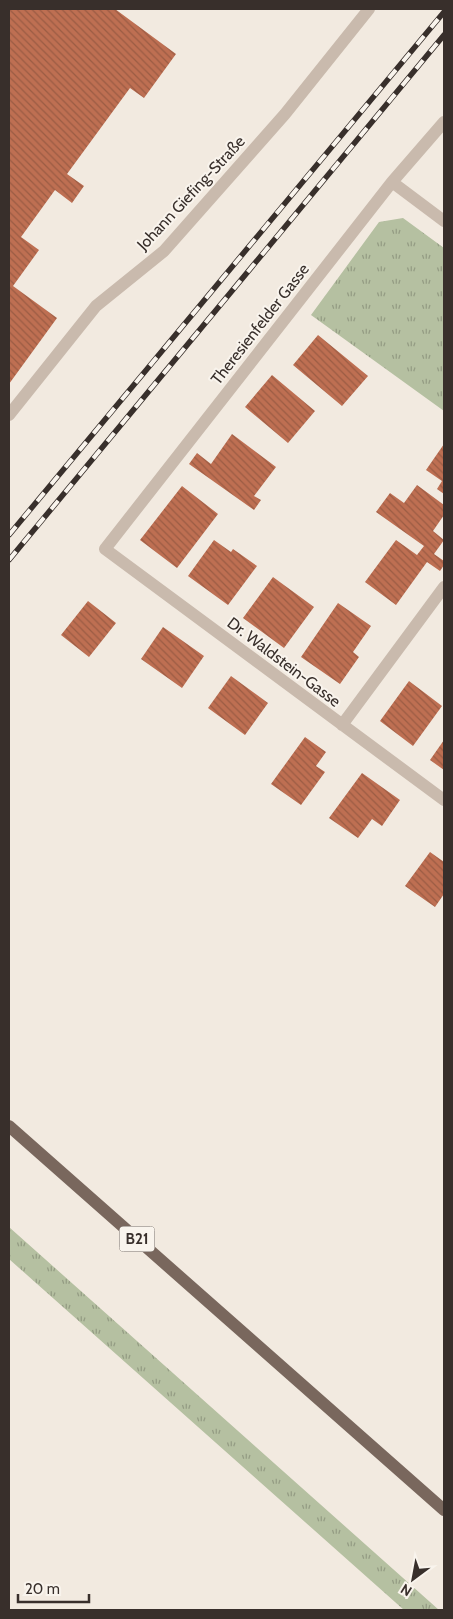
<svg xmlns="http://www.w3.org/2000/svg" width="453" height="1619" font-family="Cabin,sans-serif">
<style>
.grass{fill:url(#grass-tufts)}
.building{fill:url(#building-back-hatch)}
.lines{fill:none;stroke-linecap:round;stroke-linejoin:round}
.street{stroke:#c9baad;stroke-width:12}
.primary{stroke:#79675d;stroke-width:12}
.rail-casing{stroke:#382f2b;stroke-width:5.5}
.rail{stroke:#f9f4ed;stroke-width:4;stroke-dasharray:11;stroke-linecap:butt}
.labels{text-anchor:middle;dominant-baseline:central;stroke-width:4;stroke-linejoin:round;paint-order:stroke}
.shield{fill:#f9f4ed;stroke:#726a65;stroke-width:1}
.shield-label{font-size:15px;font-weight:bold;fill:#382f2b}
.street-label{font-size:16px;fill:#382f2b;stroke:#f9f4ed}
</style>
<defs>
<pattern id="grass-tufts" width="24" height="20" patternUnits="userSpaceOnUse" patternTransform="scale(1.25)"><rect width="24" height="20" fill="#b5c0a1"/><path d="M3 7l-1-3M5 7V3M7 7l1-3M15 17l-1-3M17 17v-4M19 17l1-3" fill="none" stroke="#949c83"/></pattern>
<pattern id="building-back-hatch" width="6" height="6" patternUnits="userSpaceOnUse" patternTransform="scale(1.25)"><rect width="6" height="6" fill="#be6f52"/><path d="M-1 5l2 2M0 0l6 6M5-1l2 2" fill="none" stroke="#9b5c44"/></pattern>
</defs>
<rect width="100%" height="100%" fill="#f2eae0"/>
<path class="grass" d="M403 218 444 248V411L311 315 379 222Z
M9 1227 439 1610H404L9 1259Z"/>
<path class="building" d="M9 9H115L176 54 144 98 130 88 67 174 84 186 72 203 55 190 21 237 39 250 13 286 57 318 9 384Z
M318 335 368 376 342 406 293 365Z
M272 375 315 411 288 443 245 407Z
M232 434 276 467 254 496 261 500 254 510 189 464 197 453 211 464Z
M444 444V494L437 489 442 481 426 470Z
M417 485 444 505V515L433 531 444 540 434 554 444 561V565L440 571 427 562 396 605 365 582 396 540 417 555 424 546 376 512 390 493 404 503Z
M182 486 218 514 177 568 140 540Z
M214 540 231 552 233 549 257 566 228 605 188 576Z
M273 577 314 607 284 648 243 618Z
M88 601 116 623 89 657 61 635Z
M338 603 371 626 353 652 359 657 340 684 301 657Z
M163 627 204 656 182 688 141 659Z
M231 676 268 703 245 735 208 708Z
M409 681 442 706 413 746 380 721Z
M305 737 326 752 316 766 325 772 301 805 271 784Z
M444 740V770L430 760Z
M362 773 400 800 382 826 372 819 358 838 329 818Z
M430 852 444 862V894L435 907 405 886Z"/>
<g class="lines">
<path class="street" d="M444 122 392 182 105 549 444 800
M392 182 444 221
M9 415 96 306 164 251 285 114 369 9
M342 725 444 587"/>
<path class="primary" d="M9 1126 444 1510"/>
<g class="rail-casing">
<path id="rail" d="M9 535 444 12
M9 560 444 35"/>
</g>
<use href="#rail" class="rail"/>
</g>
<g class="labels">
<rect class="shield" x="119.5" y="1226.5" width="35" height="25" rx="4"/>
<g class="shield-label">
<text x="137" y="1239">B21</text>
</g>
<g class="street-label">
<text transform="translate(191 193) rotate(-47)">Johann Giefing-Straße</text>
<text transform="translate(260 324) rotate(-52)">Theresienfelder Gasse</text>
<text transform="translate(284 662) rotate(37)">Dr. Waldstein-Gasse</text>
</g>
</g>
<rect width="453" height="1619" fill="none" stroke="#382f2b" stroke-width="20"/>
<g transform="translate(413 1579) rotate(212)" stroke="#f9f4ed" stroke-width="4" paint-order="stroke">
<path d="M0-4L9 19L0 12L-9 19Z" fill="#382f2b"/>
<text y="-8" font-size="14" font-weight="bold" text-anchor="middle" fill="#382f2b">N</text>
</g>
<path d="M18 1594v8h71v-8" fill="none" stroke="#382f2b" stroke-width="2.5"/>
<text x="25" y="1594" font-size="15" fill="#382f2b" stroke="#f9f4ed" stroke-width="4" paint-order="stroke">20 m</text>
</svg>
